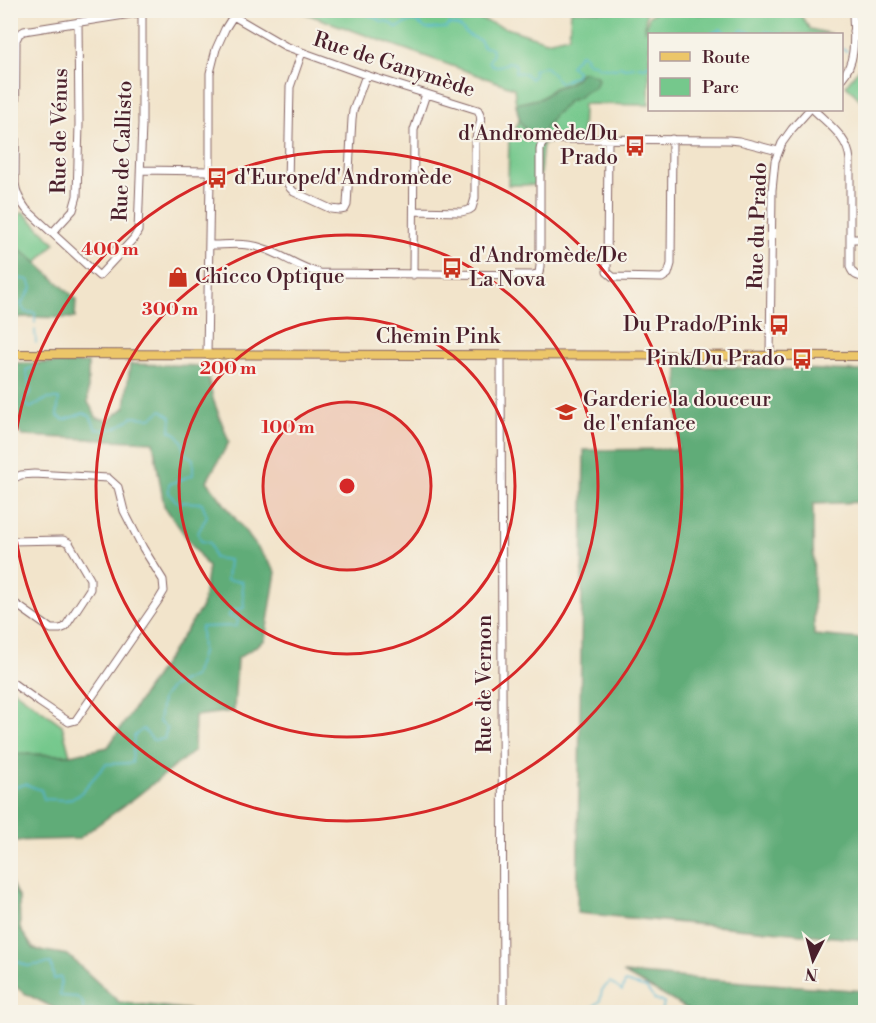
<svg xmlns="http://www.w3.org/2000/svg" width="876" height="1023" font-family="'Libre Bodoni',serif">
<style>
.green{fill:#75c88c;stroke:#60745c;stroke-width:1.5}
.forest{fill:#60ac78;stroke:#556652;stroke-width:1.5}
.lines{fill:none;stroke-linecap:round;stroke-linejoin:round}
.stream{stroke:#56b7d4;stroke-width:1.5}
.minor-casing{stroke:#856463;stroke-width:9}
.major-casing{stroke:#856463;stroke-width:10}
.minor{stroke:#fff;stroke-width:7}
.major{stroke:#ecc669;stroke-width:8}
.ring{fill:none;stroke:#d62828;stroke-width:3}
.labels{text-anchor:middle;dominant-baseline:central;stroke-width:4.5;stroke-linejoin:round;paint-order:stroke}
.street-label{font-size:21px;fill:#4a1f2b;stroke:#f7f3e8}
.poi-label{font-size:21px;fill:#4a1f2b;stroke:#f7f3e8;text-anchor:start}
.centre{fill:#d62828;stroke:#f7f3e8;stroke-width:3}
.ring-label{font-size:18px;text-anchor:middle;font-weight:bold;fill:#d62828;stroke:#f7f3e8;stroke-width:4.5;stroke-linejoin:round;paint-order:stroke}
</style>
<rect width="100%" height="100%" fill="#f7f3e8"/>
<filter id="ink" filterUnits="userSpaceOnUse"><feTurbulence type="fractalNoise" baseFrequency=".0167" numOctaves="2"/><feDisplacementMap in="SourceGraphic" scale="12" xChannelSelector="R" yChannelSelector="G"/><feConvolveMatrix kernelMatrix="1 2 1 2 8 2 1 2 1" color-interpolation-filters="sRGB"/></filter>
<filter id="wash" filterUnits="userSpaceOnUse"><feTurbulence type="fractalNoise" baseFrequency=".008" numOctaves="4" result="noise"/><feDisplacementMap in="SourceGraphic" scale="24" xChannelSelector="R" yChannelSelector="G"/><feGaussianBlur stdDeviation="1.35" result="paint"/><feColorMatrix in="noise" values="0 0 0 0 0 0 0 0 0 0 0 0 0 0 0 0 0 1.4 0 .05"/><feComposite in="paint" operator="in"/></filter>
<g filter="url(#wash)">
<rect width="100%" height="100%" fill="#f2e4cb"/>
<path class="green" d="M302 10 455 11 546 41 569 36 571 11H646L645 31 649 16 657 11H698V14L797 10 810 29 832 34H650L649 105 583 104 582 139 543 143 539 185H508L509 137H511L519 121V106L584 92 595 87 580 73 575 79 567 84 560 86 542 98 516 104 514 88 301 12Z
M862 38H866L865 105 846 85 861 66Z
M23 212 55 243 37 263 11 242V222Z
M10 687 62 725 70 755 11 754Z"/>
<path class="forest" d="M585 72 597 76 598 80 595 87 584 92 578 98 568 101 564 107 555 114 542 133 535 135C520 129 519 119 516 104L542 98 554 88 567 84 575 79 580 73Z
M11 242 37 263 76 299 75 318 25 317 11 318Z
M11 363H88V402L97 418 109 420 125 407 130 364 206 366 213 399 229 442 207 481 276 572 265 640 237 659 234 711 195 716 194 751 136 797 78 839 11 841V754L70 755 108 747 202 607 208 567 164 506 153 442 23 436 11 422Z
M678 366 865 371V502L813 504 814 635 863 639 864 695 866 696 865 940 577 913 584 450 678 449Z
M10 880 19 899 20 929 34 949 68 955 119 1002 192 1010 193 1012H62L24 993 11 983Z
M623 973 865 991V1012H693Z"/>
<g class="lines">
<path class="stream" d="M363 10 369 16H373L383 22 386 21 398 28C409 20 415 19 426 29L446 28 449 24 460 27 467 34 481 41 483 47 492 48 493 54 489 61C492 68 499 66 506 64L507 62 514 63 516 66 515 73C523 71 526 74 531 79L534 75 533 70 545 66C551 71 554 77 560 83L576 75 577 71 570 66 580 54 586 56 585 60 588 63 595 64 599 67 616 69 620 66 625 68 641 66 643 68 650 64
M710 34 721 29 728 34
M735 34 742 30 756 34 766 32 783 34
M842 49 847 51
M861 54 866 57
M10 277 29 280 32 288 21 304 25 312 35 313V323
M35 330 36 343
M10 783 16 787 25 784 41 790 44 799 66 800 78 796 106 764 132 763 134 736 143 729 153 740 164 739 167 728 159 722 162 699 171 687 194 676 202 653 201 627 237 626 238 619 228 616 232 611 244 608 242 581 227 580 229 560 214 558 210 543 201 541 198 533 207 516 202 503 177 502 169 493V484L193 475V459L184 453C184 443 180 434 170 431L171 417 162 410 151 418 132 417C118 428 114 431 96 429L90 416 84 413 64 420 57 416 59 399H47L30 408 23 401 31 392 26 370 37 366
M10 947 15 960 27 966 51 963 54 979 61 977 60 996 77 997 83 1003V1012
M89 1012 91 1010 95 1012
M587 1012 600 1001 602 990 610 982 622 991 625 982 646 988 655 1000 664 1002 662 1012"/>
</g>
</g>
<g filter="url(#ink)">
<g class="lines">
<g class="minor-casing">
<path id="minor" d="M223 10 285 46 366 75 478 110C485 121 476 131 475 143V198L472 208 469 210 461 212 414 211
M142 13V124L138 231 134 238 99 276 26 209C20 201 16 193 15 183L16 40 19 34 24 31 156 10
M853 31H866
M302 52 290 87 288 184 290 188 294 192 331 209 340 210 345 209 347 205 352 119 353 111 366 75
M842 78C858 60 853 33 853 10
M814 110C829 125 848 137 850 160V267C853 275 857 277 866 277
M608 139 607 272 613 277 662 278 668 274 671 264 672 139
M141 170 209 171
M52 233 73 210 77 196 79 124 78 22
M850 239H866
M209 245C226 245 246 242 262 248 282 254 299 268 320 273L533 275 539 273 540 266V150C541 142 545 140 553 139L729 140 739 141 778 151
M413 275 414 130 426 94
M207 354 210 179V73L216 49 225 29 237 10
M770 355 772 190 775 161 782 143 792 129 809 110
M501 356 503 1012
M10 480 21 475 34 474 108 478 118 487 124 511 143 548 163 580 164 591 158 601 76 720 69 722 39 702 10 681
M10 541 63 540 69 543 90 579V589L65 627 60 629H51L10 600"/>
</g>
<g class="major-casing">
<path id="major" d="M10 354 866 356"/>
</g>
<use href="#minor" class="minor"/>
<use href="#major" class="major"/>
</g>
</g>
<circle cx="347" cy="486" r="84" fill="#d62828" fill-opacity=".12"/>
<g class="ring">
<circle cx="347" cy="486" r="84"/>
<circle cx="347" cy="486" r="168"/>
<circle cx="347" cy="486" r="251"/>
<circle cx="347" cy="486" r="335"/>
</g>
<defs>
<g id="bus-bare" transform="scale(1.62)"><path d="M-5-6H5V4H4V6H2V4H-2V6H-4V4H-5ZM-3.5-4V0h7V-4ZM-3.5 1.2v1.5H-2V1.2ZM2 1.2v1.5H3.5V1.2Z" fill="#c8321e" stroke="#f7f3e8" stroke-width="2.5" paint-order="stroke"/></g>
<g id="shop-bare" transform="scale(1.62)"><path d="M-5-2.5h2.3a2.7 3.5 0 0 1 5.4 0H5L5.5 6h-11ZM-1.5-2.5h3a1.5 2.3 0 0 0-3 0Z" fill="#c8321e" stroke="#f7f3e8" stroke-width="2.5" paint-order="stroke"/></g>
<g id="school-bare" transform="scale(1.62)"><path d="M0-5L7-2L0 1L-7-2ZM-4 1L0 2.5L4 1V4Q0 6-4 4Z" fill="#c8321e" stroke="#f7f3e8" stroke-width="2.5" paint-order="stroke"/></g>
</defs>
<g fill-rule="evenodd">
<use href="#bus-bare" x="635" y="146"/>
<use href="#bus-bare" x="217" y="178"/>
<use href="#bus-bare" x="452" y="268"/>
<use href="#shop-bare" x="178" y="277"/>
<use href="#bus-bare" x="779" y="325"/>
<use href="#bus-bare" x="802" y="359"/>
<use href="#school-bare" x="566" y="412"/>
</g>
<g class="labels">
<g class="street-label">
<text transform="translate(394 65) rotate(18)">Rue de Ganymède</text>
<text transform="translate(60 131) rotate(-89)">Rue de Vénus</text>
<text transform="translate(123 151) rotate(-88)">Rue de Callisto</text>
<text transform="translate(758 226) rotate(-88)">Rue du Prado</text>
<text x="438" y="337">Chemin Pink</text>
<text transform="translate(485 684) rotate(-90)">Rue de Vernon</text>
</g>
<g class="poi-label">
<text x="618" y="134" text-anchor="end">d'Andromède/Du<tspan x="618" dy="24">Prado</tspan></text>
<text x="234" y="178">d'Europe/d'Andromède</text>
<text x="469" y="256">d'Andromède/De<tspan x="469" dy="24">La Nova</tspan></text>
<text x="195" y="277">Chicco Optique</text>
<text x="762" y="325" text-anchor="end">Du Prado/Pink</text>
<text x="785" y="359" text-anchor="end">Pink/Du Prado</text>
<text x="583" y="400">Garderie la douceur<tspan x="583" dy="24">de l'enfance</tspan></text>
</g>
</g>
<circle cx="347" cy="486" r="9" class="centre"/>
<g class="ring-label">
<text x="110" y="255">400 m</text>
<text x="170" y="315">300 m</text>
<text x="228" y="374">200 m</text>
<text x="288" y="433">100 m</text>
</g>
<rect width="876" height="1023" fill="none" stroke="#f7f3e8" stroke-width="36"/>
<rect x="648" y="33" width="195" height="78" fill="#f7f3e8" stroke="#b29e9c" stroke-width="1.5"/>
<rect x="660" y="52" width="30" height="9" fill="#ecc669" stroke="#b29e9c" stroke-width="1.5"/>
<text x="702" y="63" font-size="18" fill="#4a1f2b">Route</text>
<rect x="660" y="78" width="30" height="18" fill="#75c88c" stroke="#b29e9c" stroke-width="1.5"/>
<text x="702" y="93" font-size="18" fill="#4a1f2b">Parc</text>
<g transform="translate(813 960) rotate(186)" stroke="#f7f3e8" stroke-width="4.5" paint-order="stroke">
<path d="M0-4.5L10 22L0 15L-10 22Z" fill="#4a1f2b"/>
<text y="-9" font-size="16" font-weight="bold" text-anchor="middle" fill="#4a1f2b">N</text>
</g>
</svg>
